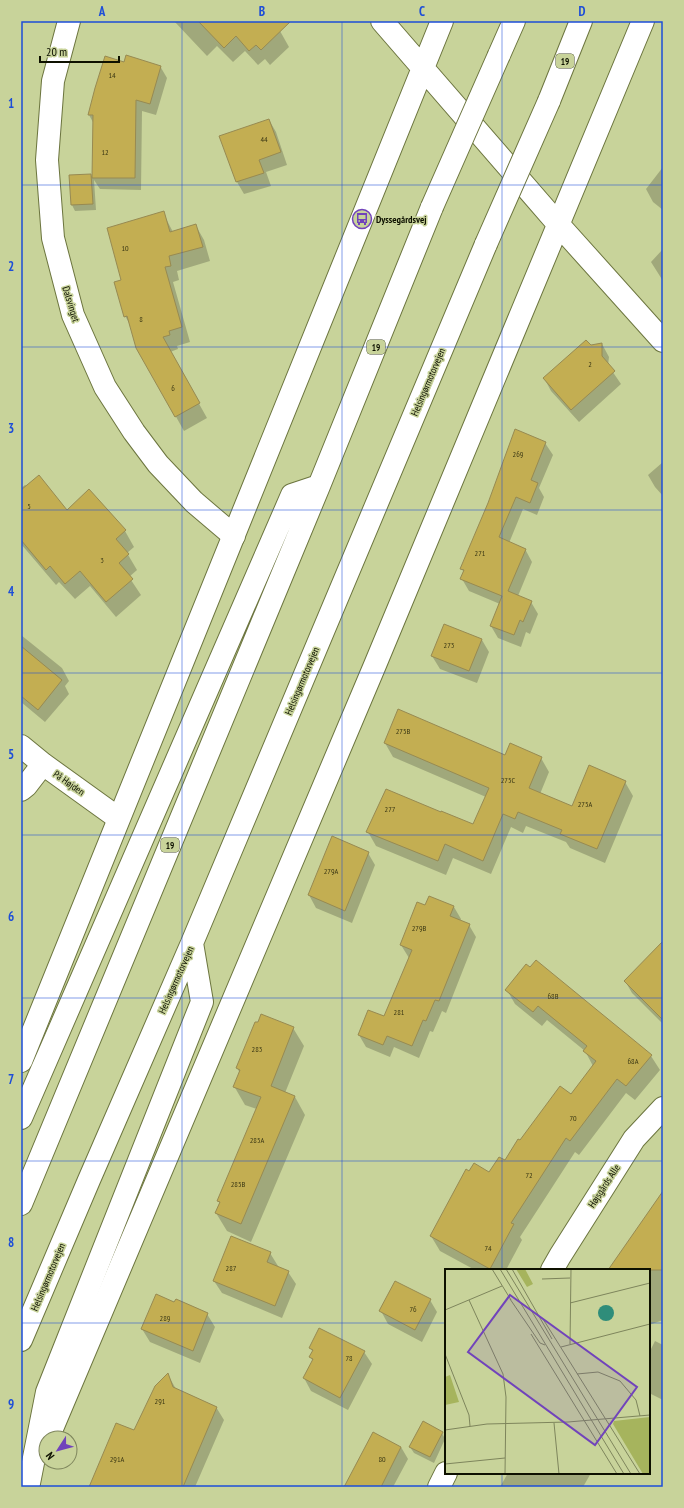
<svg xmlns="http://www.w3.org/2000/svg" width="684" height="1508" font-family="'PT Sans Narrow',sans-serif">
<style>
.shadow{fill:#0003}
.building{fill:#c3ae52;stroke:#978a52}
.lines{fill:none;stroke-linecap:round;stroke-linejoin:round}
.minor-casing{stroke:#6c753f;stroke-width:24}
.tertiary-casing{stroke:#6c753f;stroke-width:24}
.motorway-casing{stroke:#6c753f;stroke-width:24}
.minor{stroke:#fff;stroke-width:22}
.tertiary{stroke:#fff;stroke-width:22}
.motorway{stroke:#fff;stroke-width:22}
.motorway-bridge-casing{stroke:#6c753f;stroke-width:24;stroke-linecap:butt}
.motorway-bridge{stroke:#fff;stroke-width:22}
.grid{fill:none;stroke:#1d4ed8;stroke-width:1;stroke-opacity:0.55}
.labels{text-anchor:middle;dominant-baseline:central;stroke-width:3;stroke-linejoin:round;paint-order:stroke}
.number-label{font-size:8px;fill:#3b3814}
.shield{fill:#c8d39a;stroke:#464b2e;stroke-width:1}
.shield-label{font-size:9px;font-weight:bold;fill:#0e1100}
.poi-label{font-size:10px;font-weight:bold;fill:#0e1100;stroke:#c8d39a;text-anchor:start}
.street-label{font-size:10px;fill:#0e1100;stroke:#c8d39a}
.inset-road{fill:none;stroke:#7e855c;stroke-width:1}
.view{fill:#7143bb;fill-opacity:0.15;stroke:#7143bb;stroke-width:2}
.inset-edge{fill:none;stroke:#0e1100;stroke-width:2}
.neatline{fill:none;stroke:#1d4ed8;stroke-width:1.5}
.grid-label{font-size:13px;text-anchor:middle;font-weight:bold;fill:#1d4ed8}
</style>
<rect width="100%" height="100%" fill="#c8d39a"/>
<path class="shadow" d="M174 21H271L280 31 289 47 270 65 265 59 258 65 245 51 233 62 217 46 207 56Z
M160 66 167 78 156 115 142 111 141 190 100 189 94 180 96 210 75 211 72 205 91 175 93 178 94 124 89 115 96 88Z
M269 120 276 132 287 165 266 172 271 186 244 194 237 182 221 137Z
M663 167V210L653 202 646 189Z
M163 213 173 232 196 226 204 240 210 261 177 271 179 280 173 282 190 342 177 346 178 349 170 352 207 418 184 431 137 347 131 326 125 316 122 281Z
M663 249V281L651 262Z
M602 344 609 357 608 365 621 384 579 422 551 391 544 378 590 346Z
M545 443 553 455 539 488 544 497 537 515 523 509 509 543 525 549 532 562 518 596 531 602 538 614 530 634 526 632 521 647 498 638 491 626 500 604 469 591 462 579 464 573 462 569Z
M663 462V496L655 487 648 475Z
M25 485 67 512 89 490 125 531 134 547 127 553 137 570 129 577 141 595 116 617 90 586 75 599 59 582 56 585 21 544V488Z
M21 635 62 668 69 681 65 686 69 694 45 722 21 702Z
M482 640 489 652 477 683 440 669 432 656Z
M385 743 506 756 541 758 549 772 540 794 572 808 625 782 633 796 605 863 570 848 566 842 526 826 523 833 511 827 491 874 453 858 446 875 376 846 368 832 474 826 486 797 393 757Z
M368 853 375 865 352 923 316 908 309 895Z
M426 907H454L461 919 460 921 469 925 476 937 446 1013 442 1011 433 1032 430 1031 419 1058 394 1047 390 1057 366 1047 359 1035 385 1018 409 958 401 945Z
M663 943V1024L632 993 625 981Z
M507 990 651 1056 660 1070 635 1100 626 1093 579 1155 575 1152 520 1237 522 1240 506 1270H475L440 1251 431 1236 470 1172 490 1173 505 1161 520 1141 571 1095 593 1066 585 1051 547 1020 542 1026 515 1004Z
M293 1028 304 1046 285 1093 295 1097 305 1115 251 1242 227 1231 216 1213 220 1203 218 1201 257 1109 245 1105 234 1086 240 1073 237 1068Z
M663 1193V1320L649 1325V1270H611Z
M232 1238 270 1253 278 1266 277 1267 288 1272 296 1284 282 1318 222 1293 214 1281Z
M430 1300 437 1312 422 1342 388 1324 381 1311Z
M175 1303 207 1314 215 1327 200 1363 150 1342 142 1329Z
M655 1341 663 1345V1400L649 1393V1353Z
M310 1348 364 1352 372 1364 348 1410 311 1391 304 1378 313 1361 310 1357 313 1352Z
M168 1375 176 1389 216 1407 224 1420 195 1487H90L135 1432Z
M442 1433 445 1439 434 1463 414 1453 410 1447Z
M401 1447 408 1459 393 1487H345Z
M508 1473H591L583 1487H500Z"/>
<path class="building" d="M198 21H291L261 50 256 45 249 51 236 36 224 48Z
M126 55 161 66 150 104 136 100 135 178H92L93 115H88L95 88 105 56 124 62Z
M269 119 281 152 259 160 264 173 236 182 219 136Z
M91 174 93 204 71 205 69 175Z
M164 211 170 232 196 224 203 247 169 256 171 266 165 267 182 327 169 331 170 335 163 337 200 403 175 417 136 348 127 316 124 317 114 282 121 280 107 228Z
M586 340 591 345 602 343V356L615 371 571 410 543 378Z
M515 429 546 442 531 480 538 483 530 503 516 497 499 537 526 549 508 591 532 601 523 622 520 620 514 635 490 626 502 596 460 579 464 570 460 569 488 503Z
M39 475 67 510 89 489 126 530 116 539 129 554 119 563 133 579 106 602 80 571 65 584 50 566 46 570 21 540V490Z
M444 624 482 639 469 671 431 656Z
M21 646 62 680 38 710 21 696Z
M398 709 505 755 510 743 542 757 529 788 572 806 589 765 626 781 597 849 560 834 562 830 518 812 515 819 503 814 483 861 445 844 438 861 366 832 386 789 441 812V811L473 824 489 788 384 743Z
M332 836 369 852 345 911 308 895Z
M429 896 454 906 450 916 470 924 439 1001 435 1000 426 1021 423 1020 412 1046 387 1036 383 1045 358 1035 368 1010 384 1016 412 950 400 945 417 902 425 905Z
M663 941V1020L624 981Z
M536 960 652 1055 626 1086 617 1079 570 1141 566 1138 511 1223 514 1224 490 1269 430 1236 466 1169 469 1171 474 1163 489 1172 499 1157 505 1160 518 1139 520 1140 560 1086 571 1094 596 1061 583 1051 587 1046 538 1006 533 1012 505 990 526 964 530 967Z
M261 1014 294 1027 271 1086 295 1096 241 1224 215 1213 220 1202 217 1201 261 1097 233 1087 240 1070 236 1068 255 1022H258Z
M663 1191V1270H608Z
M231 1236 271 1252 267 1262 289 1271 275 1306 213 1281Z
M395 1281 431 1299 415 1330 379 1311Z
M156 1294 174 1302 176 1299 208 1313 193 1351 141 1329Z
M319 1328 365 1351 340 1398 303 1378 313 1359 309 1357 313 1350 309 1348Z
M168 1373 173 1387 217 1407 183 1487H89L116 1423 134 1430 155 1386Z
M423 1421 443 1432 430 1457 409 1447Z
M373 1432 401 1447 381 1487H344Z"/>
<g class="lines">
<g class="minor-casing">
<path id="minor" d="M69 21 53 81 47 160 53 238 73 315 105 387 134 432 158 464 194 502 234 536
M21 746 43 764 118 818
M21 790 26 786 43 764
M552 1270 560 1256 634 1139 663 1108
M439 1487 446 1473"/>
</g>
<g class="tertiary-casing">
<path id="tertiary" d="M382 21 558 224 663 341
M21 1061 442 21
M48 1438 375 665 643 21"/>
</g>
<g class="motorway-casing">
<path id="motorway" d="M499 55 514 21
M549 101 581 21
M21 1118 292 495 319 486
M21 1204 319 486 432 207
M21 1340 89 1180 192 943 486 244
M29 1483 47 1392 202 1002 192 943"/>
</g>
<use href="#minor" class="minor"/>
<use href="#tertiary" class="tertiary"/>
<use href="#motorway" class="motorway"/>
<g class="motorway-bridge-casing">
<path id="motorway-bridge" d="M432 207 499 55
M486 244 549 101"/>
</g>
<use href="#motorway-bridge" class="motorway-bridge"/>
</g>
<path class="grid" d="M182 21V1487M342 21V1487M502 21V1270M21 185H663M21 347H663M21 510H663M21 673H663M21 835H663M21 998H663M21 1161H663M21 1323H446M649 1323H663M502 1473V1487"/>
<defs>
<g id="bus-ring" transform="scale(1)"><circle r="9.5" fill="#c8d39a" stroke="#7143bb" stroke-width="1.5"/><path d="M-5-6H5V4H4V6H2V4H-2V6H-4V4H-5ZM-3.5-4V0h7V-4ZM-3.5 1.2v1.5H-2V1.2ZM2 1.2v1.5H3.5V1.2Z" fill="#7143bb"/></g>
</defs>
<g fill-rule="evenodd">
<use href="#bus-ring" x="362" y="219"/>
</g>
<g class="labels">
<g class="number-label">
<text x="112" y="75">14</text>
<text x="264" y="139">44</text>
<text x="105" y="152">12</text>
<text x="125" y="248">10</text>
<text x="141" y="319">8</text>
<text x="590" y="364">2</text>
<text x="173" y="388">6</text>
<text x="518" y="454">269</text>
<text x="29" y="506">5</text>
<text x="480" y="553">271</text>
<text x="102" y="560">3</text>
<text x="449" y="645">273</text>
<text x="403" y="731">275B</text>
<text x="508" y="780">275C</text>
<text x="585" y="804">275A</text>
<text x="390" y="809">277</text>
<text x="331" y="871">279A</text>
<text x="419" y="928">279B</text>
<text x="553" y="996">68B</text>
<text x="399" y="1012">281</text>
<text x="257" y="1049">283</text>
<text x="633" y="1061">68A</text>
<text x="573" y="1118">70</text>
<text x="257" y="1140">285A</text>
<text x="529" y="1175">72</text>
<text x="238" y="1184">285B</text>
<text x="488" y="1248">74</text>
<text x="231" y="1268">287</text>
<text x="413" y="1309">76</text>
<text x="165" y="1318">289</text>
<text x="349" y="1358">78</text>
<text x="160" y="1401">291</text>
<text x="117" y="1459">291A</text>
<text x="382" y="1459">80</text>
</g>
<g class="shield">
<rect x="556" y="54" width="18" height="14" rx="3"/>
<rect x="367" y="340" width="18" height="14" rx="3"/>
<rect x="161" y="838" width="18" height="14" rx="3"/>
</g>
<g class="shield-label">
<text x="565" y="61">19</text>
<text x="376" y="347">19</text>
<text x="170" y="845">19</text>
</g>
<g class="poi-label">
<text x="376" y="219">Dyssegårdsvej</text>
</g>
<g class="street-label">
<text transform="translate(71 304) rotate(73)">Dalsvinget</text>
<text transform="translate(428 382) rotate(-67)">Helsingørmotorvejen</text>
<text transform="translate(302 681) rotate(-67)">Helsingørmotorvejen</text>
<text transform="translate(69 783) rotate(35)">På Højden</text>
<text transform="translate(176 980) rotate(-66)">Helsingørmotorvejen</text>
<text transform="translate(604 1186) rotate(-57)">Højsgårds Alle</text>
<text transform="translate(48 1277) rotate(-67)">Helsingørmotorvejen</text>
</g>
</g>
<g transform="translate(445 1269)">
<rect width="205" height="205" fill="#c8d39a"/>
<path d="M71 0H80L88 15 82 18ZM5 106 14 133 0 136V108ZM205 148V205H198L168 155 169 152Z" fill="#a6b45d"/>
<path d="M153 44a8 8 0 1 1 16 0a8 8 0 1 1-16 0Z" fill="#2f8d7a"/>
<path class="inset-road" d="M47 0 66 31M55 0 179 205M61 0 186 205M67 0 107 70M97 10 125 9M65 30 95 74 100 76M24 31 58 105 61 128 60 205M125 34 205 14M0 41 57 17M98 50 195 205M86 65 172 205M125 75 126 0M116 78 205 55M0 85 24 146 25 157M132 105 153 103 175 112 191 131 195 147M109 154 114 205M0 161 42 155 123 153 205 146M0 195 60 189"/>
<path class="view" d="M65 26 192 118 150 176 23 83Z"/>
<rect width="205" height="205" class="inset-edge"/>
</g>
<rect width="684" height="1508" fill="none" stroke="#c8d39a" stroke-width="44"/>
<g transform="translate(58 1450) rotate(234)"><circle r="19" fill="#c8d39a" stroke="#7e855c"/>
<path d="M0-3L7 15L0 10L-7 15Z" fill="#7143bb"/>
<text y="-6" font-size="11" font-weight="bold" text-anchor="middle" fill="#0e1100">N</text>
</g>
<path d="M40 56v6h79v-6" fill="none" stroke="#0e1100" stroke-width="2"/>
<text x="46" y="56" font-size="12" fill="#0e1100" stroke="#c8d39a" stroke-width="3" paint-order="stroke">20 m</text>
<rect x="22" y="22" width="640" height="1464" class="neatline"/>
<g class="grid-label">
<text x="102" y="16">A</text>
<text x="262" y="16">B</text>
<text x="422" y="16">C</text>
<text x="582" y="16">D</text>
<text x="11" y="108">1</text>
<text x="11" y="271">2</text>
<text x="11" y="433">3</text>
<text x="11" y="596">4</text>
<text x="11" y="759">5</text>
<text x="11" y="921">6</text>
<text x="11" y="1084">7</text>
<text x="11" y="1247">8</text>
<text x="11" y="1409">9</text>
</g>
</svg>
